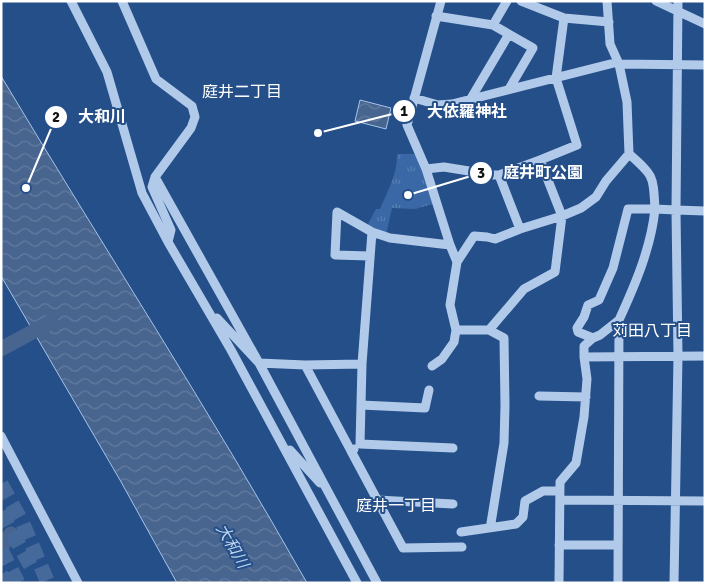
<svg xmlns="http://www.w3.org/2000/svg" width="706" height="584" font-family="Signika,'Noto Sans JP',sans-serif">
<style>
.park{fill:url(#park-tufts)}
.water{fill:url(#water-waves);stroke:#a6c4ea}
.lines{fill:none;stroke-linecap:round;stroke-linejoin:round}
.river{stroke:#48658f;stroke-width:15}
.highway-tunnel{stroke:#46699b;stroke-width:15;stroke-dasharray:15 8;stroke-linecap:butt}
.minor{stroke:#b2cae9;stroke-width:9}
.labels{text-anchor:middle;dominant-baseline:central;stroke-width:4;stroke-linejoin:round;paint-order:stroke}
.neighbourhood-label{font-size:16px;fill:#fff;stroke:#254f89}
.water-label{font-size:16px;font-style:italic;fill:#bed4f1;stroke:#254f89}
.leader{fill:none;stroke:#fff;stroke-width:2}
.callout-dot{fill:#fff;stroke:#254f89;stroke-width:2}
.mark-label{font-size:15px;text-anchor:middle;font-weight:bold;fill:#111}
.callout-label{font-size:16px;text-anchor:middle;font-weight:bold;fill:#fff;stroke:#254f89;stroke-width:4;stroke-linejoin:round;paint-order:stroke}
</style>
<defs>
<pattern id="park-tufts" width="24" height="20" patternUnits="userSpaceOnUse" patternTransform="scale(1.25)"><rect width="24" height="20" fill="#3a68a6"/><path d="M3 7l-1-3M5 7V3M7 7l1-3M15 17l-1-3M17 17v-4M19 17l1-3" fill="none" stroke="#587fb3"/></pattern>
<pattern id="water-waves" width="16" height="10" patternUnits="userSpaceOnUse" patternTransform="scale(1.25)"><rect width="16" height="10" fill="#48658f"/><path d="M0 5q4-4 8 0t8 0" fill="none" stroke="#637ca0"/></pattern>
</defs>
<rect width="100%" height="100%" fill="#254f89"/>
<path class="park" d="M397 154H416L433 204 415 209 392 208 386 235 367 226 376 209H380C387 192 398 173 397 154Z"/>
<path class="water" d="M1 76C102 245 210 411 307 583H177L120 480 1 276Z
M360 100 391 108 386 129 355 121Z"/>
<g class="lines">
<path class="river" d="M1 349 51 322
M1 547 11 534"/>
<path class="highway-tunnel" d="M1 484 23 524 48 583
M1 512 33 570
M1 550 18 583
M1 575 7 583"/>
<path class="minor" d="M71 1 107 72 142 193 168 242 231 350 357 583
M122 1 156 79 192 106 195 117 191 128 155 177 259 363 377 583
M521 1 564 18 609 22
M607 1 610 44 619 64 627 102 629 154C654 176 653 175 655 209L676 210 678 356 674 583
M656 1 705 24
M678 1 676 210 705 211
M436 16 493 25 507 1
M493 25 533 48 509 89
M619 64 705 65
M414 98 438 105 452 104 618 62
M470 100 509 34
M426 169 444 167 494 175H499L540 160 577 145 556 78 564 18
M499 175 520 229
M155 177 152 187 171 230 168 242
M372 232 362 364 360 444 453 448
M370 256 335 255 337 212 372 232 390 238 450 245
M457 262 474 236 487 237 495 239 520 229 562 216 581 208 596 197 606 181 629 154
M217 318 259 363 305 365 362 364
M456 330H489L504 338 505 406 504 443 491 523 493 527
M489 330 524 289 555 272 562 216 540 160
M593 338 600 335 619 320
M584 357 705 356
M305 365 351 451 354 449
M432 366 442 359 454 342 456 330 450 305 457 262 450 245 426 169 407 125 441 1
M539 396 586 397
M361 405 425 408 429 390
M1 436 78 583
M290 450 320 483
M351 451 403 548 462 547
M377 500 453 504
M560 500 705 501
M461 532 516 524 523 517 525 501 543 491H560
M559 545H618
M559 583 560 482 576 463 584 417 587 379 584 357V346L593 338 578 332 577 328 584 317 588 305 599 300 613 268 628 209H655C651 248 635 285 619 320L618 583"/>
</g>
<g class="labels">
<g class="neighbourhood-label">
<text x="242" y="92">庭井二丁目</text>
<text x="652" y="331">苅田八丁目</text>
<text x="396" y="506">庭井一丁目</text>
</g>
<g class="water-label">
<text transform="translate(232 546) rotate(60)">大和川</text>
</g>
</g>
<path class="leader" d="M318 133L404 111M26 188L56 117M408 195L481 173"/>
<g class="callout-dot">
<circle cx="318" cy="133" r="5"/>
<circle cx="26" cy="188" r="5"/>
<circle cx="408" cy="195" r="5"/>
<circle cx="404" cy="111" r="12"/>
<circle cx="56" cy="117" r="12"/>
<circle cx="481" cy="173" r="12"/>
</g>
<g class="mark-label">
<text x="404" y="116">1</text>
<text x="56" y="122">2</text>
<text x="481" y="178">3</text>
</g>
<g class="callout-label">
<text x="467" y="117">大依羅神社</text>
<text x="102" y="122">大和川</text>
<text x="543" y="178">庭井町公園</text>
</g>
<rect width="706" height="584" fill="none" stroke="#ffffff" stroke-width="5"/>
</svg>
